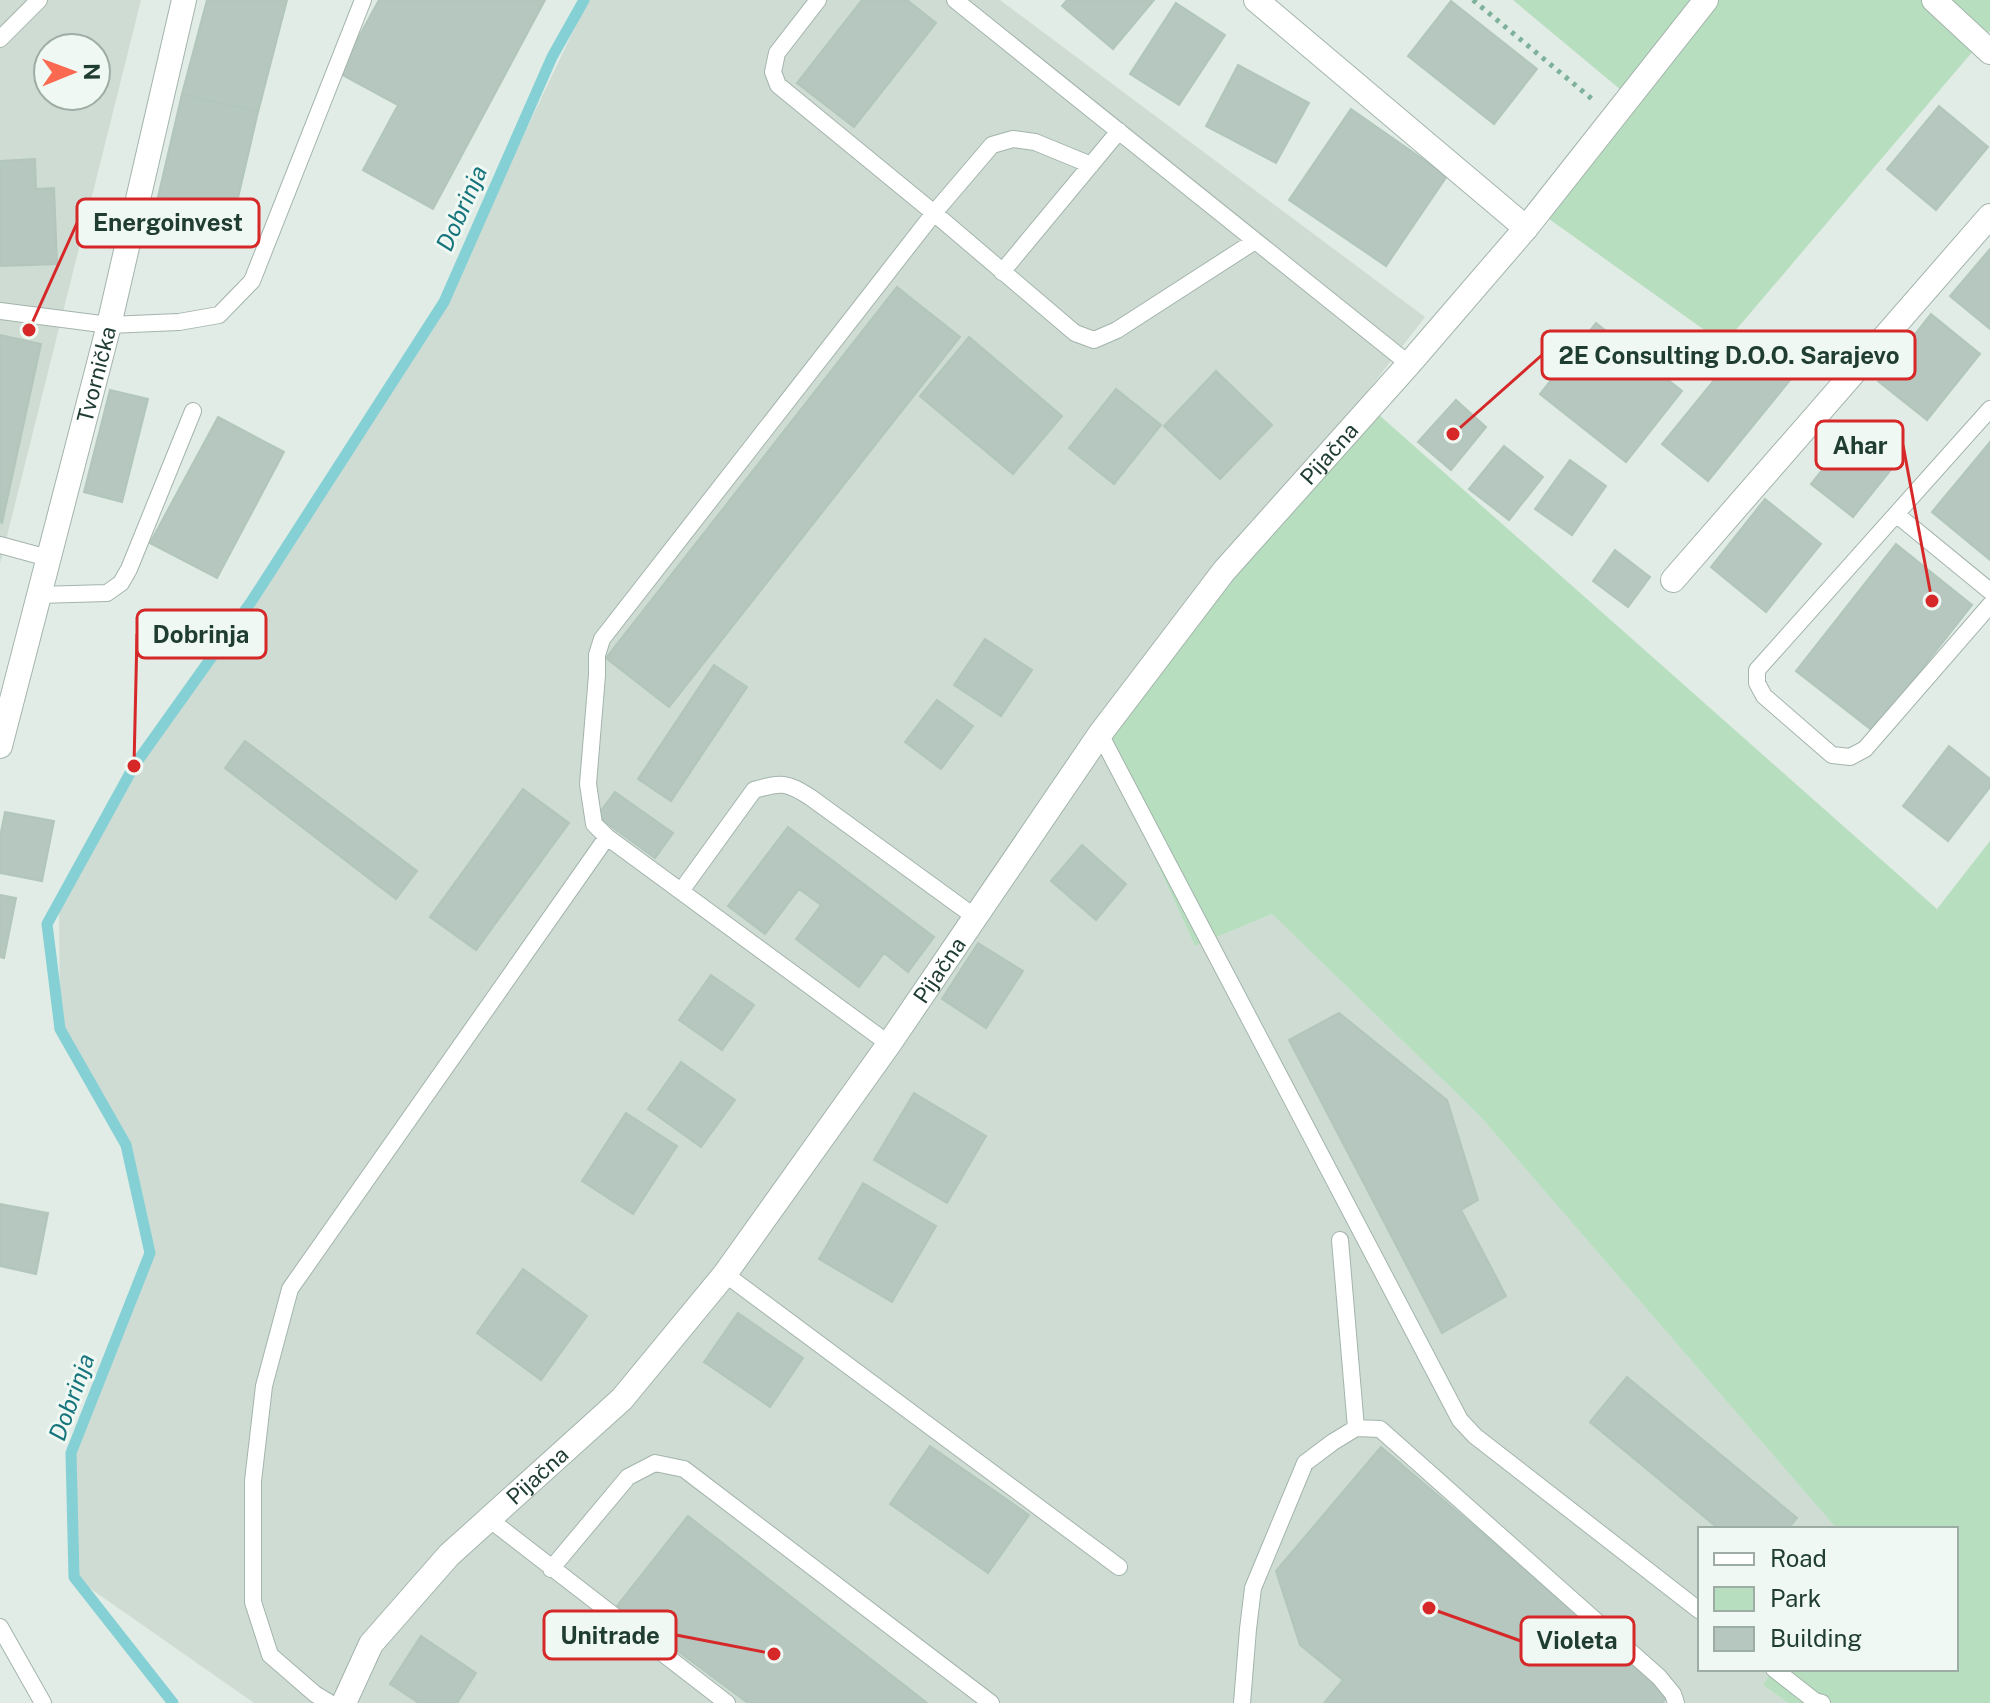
<svg xmlns="http://www.w3.org/2000/svg" width="1990" height="1703" font-family="'Public Sans',sans-serif">
<style>
.built{fill:#cedcd4;fill-rule:evenodd}
.green{fill:#b7debe}
.lines{fill:none;stroke-linecap:round;stroke-linejoin:round}
.stream{stroke:#84d0d4;stroke-width:11}
.building{fill:#b5c7be;stroke:#b2c6bc;stroke-width:2}
.lane-casing{stroke:#a3b4ac;stroke-width:18}
.street-casing{stroke:#a3b4ac;stroke-width:26}
.path{stroke:#7eb19c;stroke-width:5;stroke-dasharray:4 6;stroke-linecap:butt}
.lane{stroke:#fff;stroke-width:16}
.street{stroke:#fff;stroke-width:24}
.labels{text-anchor:middle;dominant-baseline:central;stroke-width:6;stroke-linejoin:round;paint-order:stroke}
.street-label{font-size:22px;fill:#203d32;stroke:#f0f8f3}
.water-label{font-size:24px;font-style:italic;fill:#16757c;stroke:#f0f8f3}
.leader{fill:none;stroke:#d62828;stroke-width:3}
.callout-dot{fill:#d62828;stroke:#f0f8f3;stroke-width:3}
.callout{fill:#f0f8f3;stroke:#d62828;stroke-width:3}
.callout-label{font-size:24px;text-anchor:middle;font-weight:bold;fill:#203d32}
</style>
<rect width="100%" height="100%" fill="#e0ece5"/>
<path class="built" d="M0 0H141L0 564ZM48 48H96V96H48Z
M588 0H1000L1425 317 1099 738 1195 946 1272 914 1479 1115 1837 1529H1700V1669H1773L1763 1685 1788 1703H254L74 1577 71 1453 150 1253 126 1145 60 1029 59 902 134 766 251 602 444 302Z"/>
<path class="green" d="M1513 0H1990V31L1724 344 1531 206 1633 100Z
M1361 399 1937 909 1990 841V1703H1788L1763 1685 1773 1669H1956V1529H1837L1479 1115 1272 914 1195 946 1099 737Z"/>
<g class="lines">
<path class="stream" d="M173 1703 74 1577 71 1453 150 1253 126 1145 60 1029 47 924 134 766 251 602 444 302 552 57 584 0"/>
</g>
<path class="building" d="M207 0H287L258 112 182 94Z
M379 0H545L433 209 363 170 398 105 339 73Z
M862 0H907L936 23 854 127 797 83Z
M1067 0H1154L1113 49 1062 6Z
M1451 1 1537 69 1494 124 1408 56Z
M1176 3 1225 35 1179 105 1130 74Z
M1238 65 1309 103 1276 163 1206 126Z
M182 94 258 112 234 215 158 197Z
M1939 106 1988 147 1936 210 1887 169Z
M1351 109 1447 176 1386 266 1289 200Z
M35 159 36 189 54 188 57 264 0 266V161Z
M1990 249V329L1950 296Z
M897 287 960 337 669 707 606 658Z
M1931 314 1980 354 1927 420 1878 381Z
M1596 323 1682 391 1626 462 1540 394Z
M0 335 41 344 2 523 0 522Z
M1750 336 1795 374 1708 481 1662 444Z
M969 337 1062 416 1013 474 920 396Z
M1216 371 1272 425 1220 479 1164 426Z
M1116 389 1161 425 1114 484 1069 448Z
M110 390 148 399 122 502 84 492Z
M1456 400 1486 427 1451 470 1418 442Z
M218 417 284 452 217 578 150 543Z
M1852 432 1894 466 1853 517 1811 484Z
M1990 442V560L1932 512Z
M1504 446 1543 477 1509 520 1469 489Z
M1570 460 1606 486 1572 535 1535 509Z
M1765 499 1821 544 1766 612 1711 567Z
M1896 544 1972 605 1873 731 1796 671Z
M1615 550 1650 577 1628 607 1593 581Z
M985 639 1032 670 1001 716 954 685Z
M714 665 747 687 671 801 638 779Z
M937 700 973 726 941 769 905 742Z
M245 741 417 871 396 899 225 768Z
M1949 746 1990 779V787L1948 841 1903 806Z
M523 789 569 823 476 950 430 917Z
M615 792 673 833 655 858 597 816Z
M5 812 54 821 42 881 0 873V837Z
M788 827 934 937 908 972 884 953 859 987 796 939 821 905 799 889 765 934 728 906Z
M1082 845 1126 884 1096 920 1051 881Z
M0 895 16 898 4 958 0 957Z
M978 943 1023 971 986 1028 942 999Z
M711 975 754 1005 722 1050 679 1020Z
M1339 1013 1447 1100 1478 1200 1461 1210 1506 1296 1442 1333 1289 1040Z
M681 1062 735 1100 701 1147 648 1109Z
M914 1093 986 1136 947 1203 874 1160Z
M626 1113 677 1146 633 1214 582 1181Z
M863 1183 936 1226 892 1302 819 1259Z
M0 1204 48 1213 36 1274 0 1266Z
M523 1269 587 1316 541 1380 477 1333Z
M738 1313 803 1358 770 1407 704 1362Z
M1627 1377 1797 1518 1788 1529H1719L1590 1422Z
M930 1446 1029 1515 988 1573 890 1504Z
M1381 1447 1670 1693 1662 1703H1324L1343 1680 1300 1645 1276 1571Z
M688 1516 927 1703H748L617 1606Z
M421 1636 476 1673 457 1703H419L390 1684Z"/>
<g class="lines">
<g class="lane-casing">
<path id="lane" d="M818 0 777 53 773 72 778 85 934 213 1075 333 1094 340 1117 330 1255 241
M955 0 1409 364
M0 39 39 0
M1002 272 1119 131
M0 311 109 325 179 322 219 315 252 281 363 0
M1990 409 1757 670V683L1764 696 1832 755 1850 757 1865 749 1990 605
M1896 514 1990 591
M0 545 48 558
M38 595 107 593 121 583 129 569 193 411
M1100 734 1460 1420 1475 1436 1700 1611
M681 891 754 790C782 782 786 782 810 797L975 917
M889 1044 607 837 594 824 588 784 597 675V655L602 639 934 213 992 145 1013 139 1035 142 1091 165
M1340 1240 1356 1428
M725 1274 1119 1567
M489 1519 727 1703
M551 1569 628 1477 655 1463 684 1469 991 1703
M0 1627 43 1703
M1774 1669 1815 1701 1822 1703
M330 1703 315 1694 270 1655 253 1602V1481L264 1386 290 1289 607 837
M1242 1703 1248 1629 1253 1588 1305 1463 1333 1442 1356 1428 1380 1429 1659 1677 1673 1694 1676 1703"/>
</g>
<g class="street-casing">
<g id="street">
<path d="M1256 0 1526 228"/>
<path d="M1934 0 1990 52"/>
<path d="M1673 580 1990 216"/>
<path id="s1" d="M0 746 109 325 184 0"/>
<path id="s2" d="M344 1703 371 1644 449 1555 622 1399 725 1274 889 1044 1100 734 1224 571 1409 364 1526 228 1706 0"/>
</g>
</g>
<path class="path" d="M1473 0 1592 99"/>
<use href="#lane" class="lane"/>
<use href="#street" class="street"/>
</g>
<g class="labels">
<g class="street-label">
<text stroke="none"><textPath href="#s1" startOffset="384">Tvornička</textPath></text>
<text stroke="none"><textPath href="#s2" startOffset="1598">Pijačna</textPath></text>
<text stroke="none"><textPath href="#s2" startOffset="950">Pijačna</textPath></text>
<text stroke="none"><textPath href="#s2" startOffset="302">Pijačna</textPath></text>
</g>
<g class="water-label">
<text transform="translate(461 208) rotate(-66)">Dobrinja</text>
<text transform="translate(71 1397) rotate(-70)">Dobrinja</text>
</g>
</g>
<path class="leader" d="M29 330L77 223M1453 434L1542 355M1932 601L1903 445M134 766L137 634M774 1654L676 1635M1429 1608L1521 1641"/>
<g class="callout-dot">
<circle cx="29" cy="330" r="8"/>
<circle cx="1453" cy="434" r="8"/>
<circle cx="1932" cy="601" r="8"/>
<circle cx="134" cy="766" r="8"/>
<circle cx="774" cy="1654" r="8"/>
<circle cx="1429" cy="1608" r="8"/>
</g>
<g class="callout">
<rect x="77" y="199" width="182" height="48" rx="8"/>
<rect x="1542" y="331" width="373" height="48" rx="8"/>
<rect x="1816" y="421" width="87" height="48" rx="8"/>
<rect x="137" y="610" width="129" height="48" rx="8"/>
<rect x="544" y="1611" width="132" height="48" rx="8"/>
<rect x="1521" y="1617" width="113" height="48" rx="8"/>
</g>
<g class="callout-label">
<text x="168" y="231">Energoinvest</text>
<text x="1729" y="364">2E Consulting D.O.O. Sarajevo</text>
<text x="1860" y="454">Ahar</text>
<text x="201" y="643">Dobrinja</text>
<text x="610" y="1644">Unitrade</text>
<text x="1577" y="1649">Violeta</text>
</g>
<rect x="1698" y="1527" width="260" height="144" fill="#f0f8f3" stroke="#9dada6" stroke-width="2"/>
<rect x="1714" y="1553" width="40" height="12" fill="#ffffff" stroke="#9dada6" stroke-width="2"/>
<text x="1770" y="1567" font-size="24" fill="#203d32">Road</text>
<rect x="1714" y="1587" width="40" height="24" fill="#b7debe" stroke="#9dada6" stroke-width="2"/>
<text x="1770" y="1607" font-size="24" fill="#203d32">Park</text>
<rect x="1714" y="1627" width="40" height="24" fill="#b5c7be" stroke="#9dada6" stroke-width="2"/>
<text x="1770" y="1647" font-size="24" fill="#203d32">Building</text>
<g transform="translate(72 72) rotate(89)"><circle r="38" fill="#f0f8f3" stroke="#9dada6" stroke-width="2"/>
<path d="M0-6L14 30L0 20L-14 30Z" fill="#fa6950"/>
<text y="-12" font-size="22" font-weight="bold" text-anchor="middle" fill="#203d32">N</text>
</g>
</svg>
